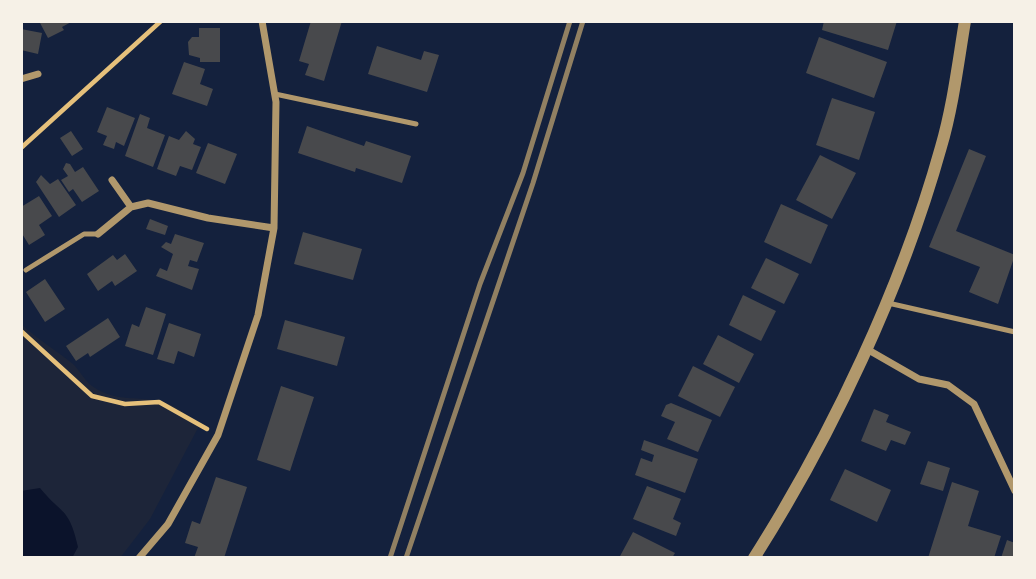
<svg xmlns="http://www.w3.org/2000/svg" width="1036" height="579" font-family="Quicksand,sans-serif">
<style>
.green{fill:#1d2539}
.water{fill:#0b132b}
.building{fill:#48494c}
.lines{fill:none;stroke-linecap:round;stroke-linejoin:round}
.path{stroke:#e5c07b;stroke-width:4.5}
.service{stroke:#b1986c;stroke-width:5}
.minor{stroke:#b1986c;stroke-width:7}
.tertiary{stroke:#b1986c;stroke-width:12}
.rail{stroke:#918062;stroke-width:5}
</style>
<rect width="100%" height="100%" fill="#14213d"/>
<path class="green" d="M21 324C37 339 56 350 73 364 80 371 86 383 95 388 131 410 160 383 199 426L150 519 120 558H21Z"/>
<path class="water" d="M40 488C62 515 69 507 78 547L72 558H21V491Z"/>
<path class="building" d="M39 21H73L62 27 64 30 48 38Z
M311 21H342L324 81 305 75 309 64 299 61Z
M824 21H897L888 50 822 30Z
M199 28H220V62H200V58L189 55 188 42 192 37H199Z
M21 29 42 33 38 54 21 50Z
M819 37 887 62 874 98 806 73Z
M377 46 421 60 424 51 439 55 427 92 368 74Z
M184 62 205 69 200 84 213 89 207 106 172 94Z
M832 98 875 112 859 160 816 145Z
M107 107 135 118 124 146 116 142 114 149 103 145 107 136 97 132Z
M140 114 150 118 147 128 165 135 153 167 125 156Z
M307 126 364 146 366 141 411 156 402 183 356 168 355 172 298 153Z
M71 131 83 149 72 156 60 138Z
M186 131 195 139 193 144 201 147 192 170 180 166 176 176 157 169 169 136 179 140Z
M208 143 237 154 225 184 196 173Z
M969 149 986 156 956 231 1015 255 998 304 969 292 980 267 929 247Z
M820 155 856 173 832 219 796 200Z
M66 163 70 164 75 172 83 167 99 191 82 202 73 189 69 192 61 180 68 176 63 169Z
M41 175 50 184 58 179 76 205 59 217 36 182Z
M39 196 52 216 39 225 45 235 29 245 21 232V207Z
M781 204 828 225 811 264 764 242Z
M150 219 168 226 165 235 146 229Z
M303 232 362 249 353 280 294 264Z
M175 234 204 243 197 262 190 260 188 266 199 269 192 290 156 276 160 268 167 271 173 254 161 247 166 242 171 244Z
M125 254 137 271 115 286 112 281 98 291 87 274 113 255 117 260Z
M766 258 799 274 784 304 751 288Z
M45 279 65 309 45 322 26 292Z
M743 295 776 311 761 341 729 325Z
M146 307 166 314 153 355 125 346 132 324 139 327Z
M108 318 120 337 90 357 88 353 76 361 66 346Z
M285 320 345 337 337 366 277 349Z
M169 323 201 334 194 357 178 351 174 364 157 359Z
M718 335 754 354 739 383 703 364Z
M693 366 735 387 720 417 678 396Z
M281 386 314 397 290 471 257 460Z
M671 403 712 420 698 452 667 439 675 422 661 416 666 405Z
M874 409 889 415 886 422 911 432 905 445 891 440 886 451 861 441Z
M644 440 698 459 685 493 635 475 641 458 652 462 654 455 641 450Z
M928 461 950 468 943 491 920 484Z
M845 469 891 490 877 522 830 500Z
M216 477 247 487 224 558H194L198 547 185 543 192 521 200 524Z
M952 482 979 491 968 526 1001 536 994 558H928Z
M647 486 681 499 673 519 681 523 676 536 633 519Z
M633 532 675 553 672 558H619Z
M1007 540 1015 543V558H1001Z"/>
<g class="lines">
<path class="path" d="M21 148 161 21
M21 331 92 396 125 404 159 402 207 429"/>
<path class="service" d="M275 94 416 124
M26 270 84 234H98
M888 303 1015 332"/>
<path class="minor" d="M21 79 38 74
M112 180 131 207 148 203 208 218 274 228
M98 234 131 207
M865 348 919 379 948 385 974 404 1015 491
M139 558 168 524 218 435 258 315 274 228 276 102 262 21"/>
<path class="tertiary" d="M754 558C832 435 902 287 941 147 953 106 958 63 965 21"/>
<path class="rail" d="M390 558 480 284 523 173 570 21
M406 558 533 183 583 21"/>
</g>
<rect width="1036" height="579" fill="none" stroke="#f6f1e7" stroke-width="46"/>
</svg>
